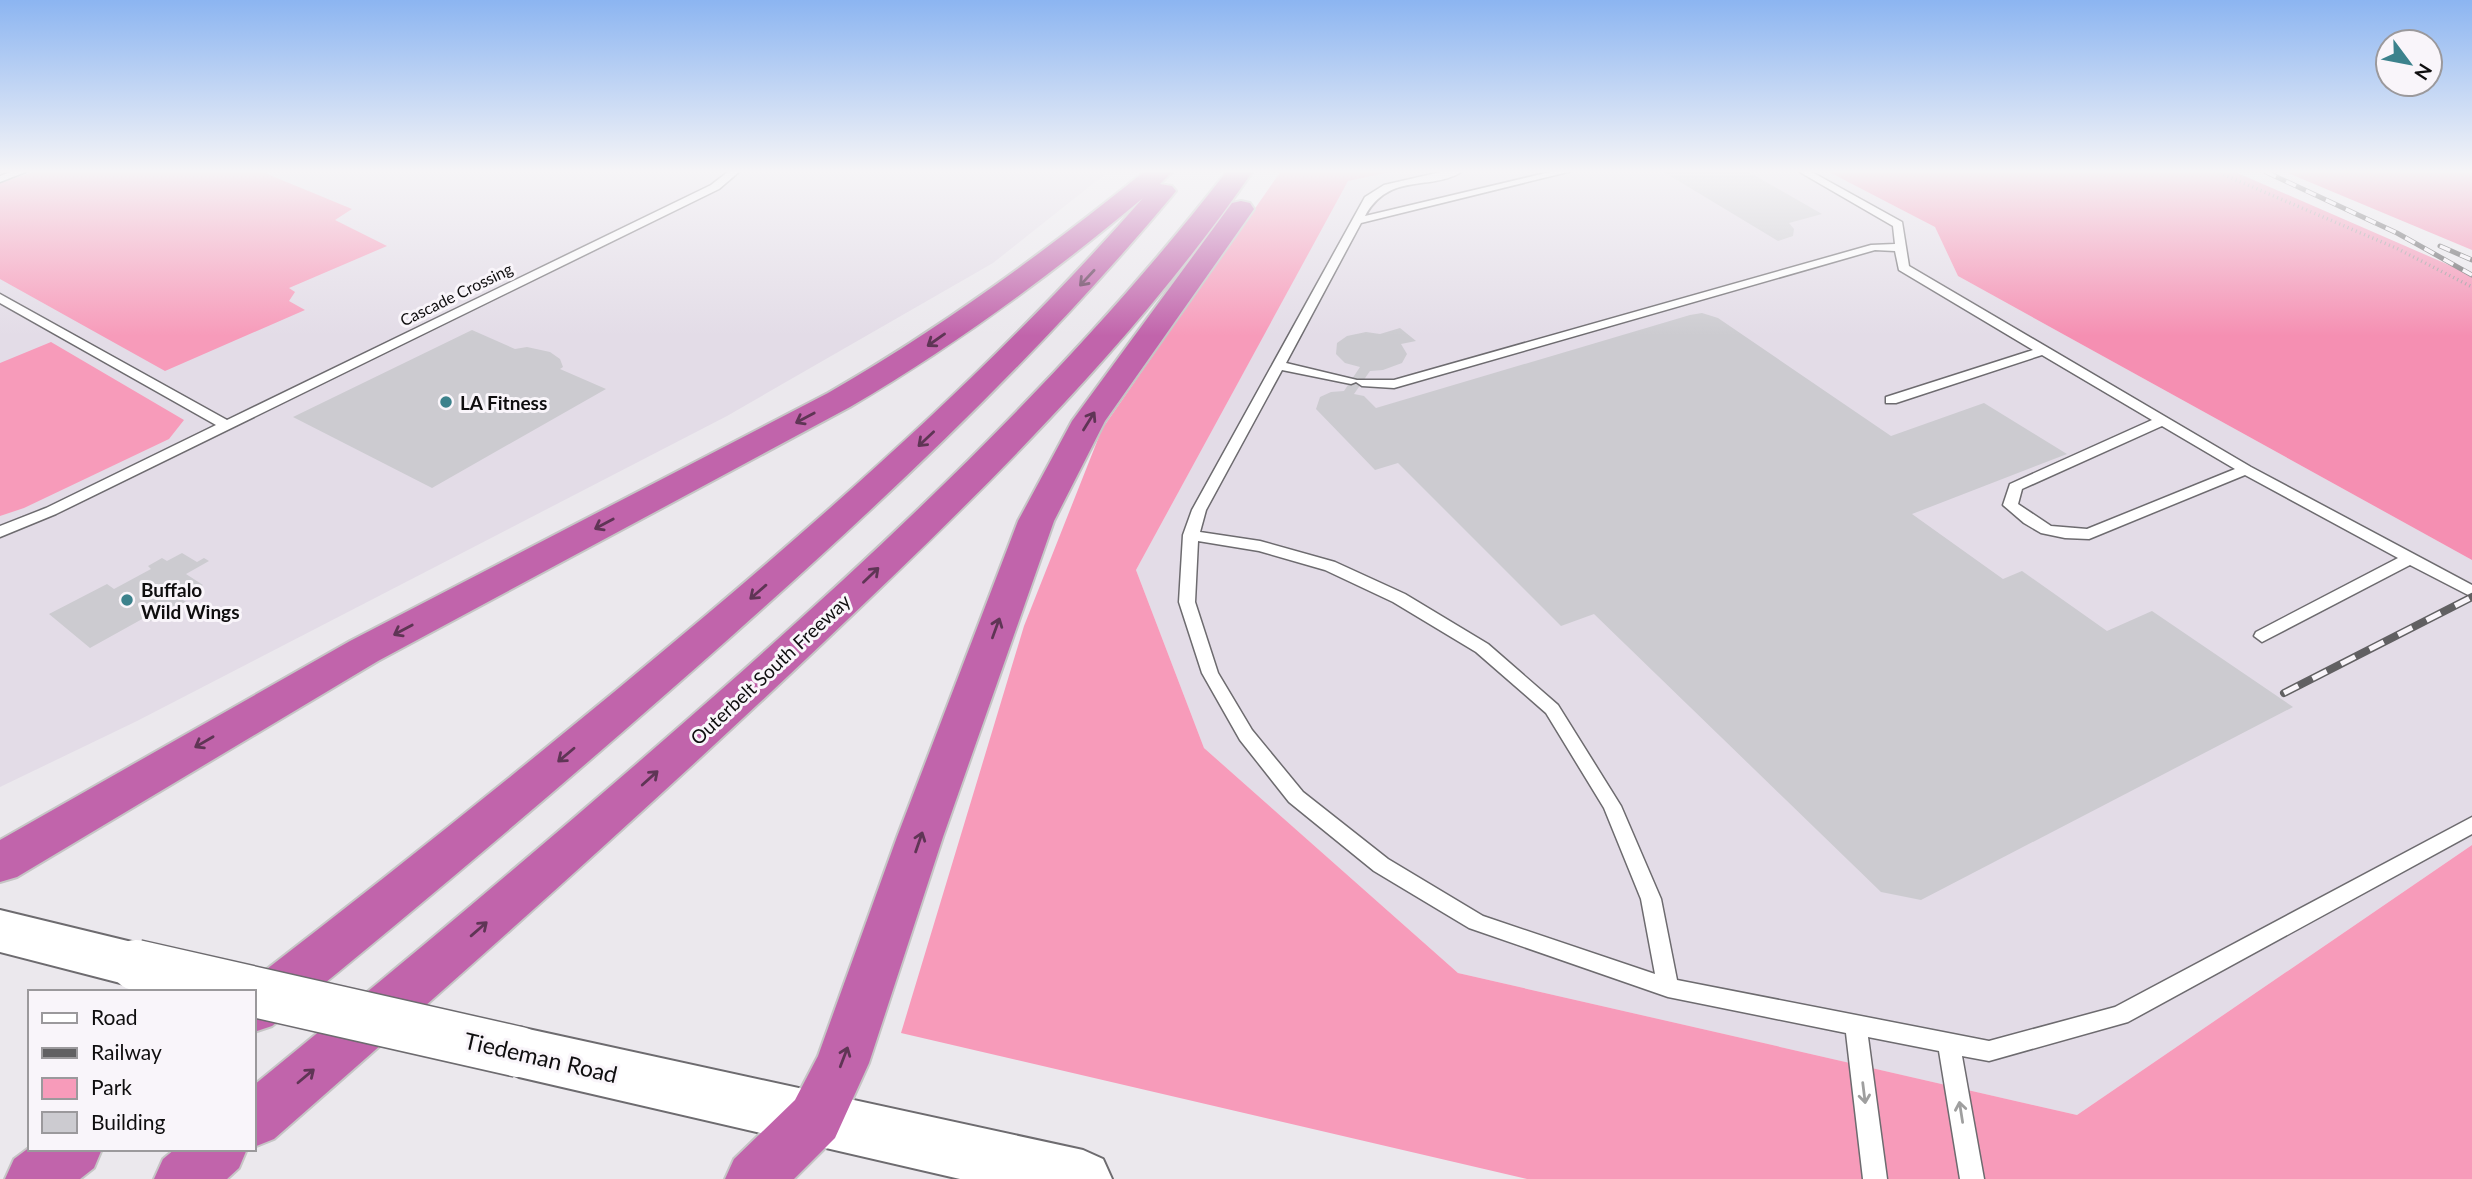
<svg xmlns="http://www.w3.org/2000/svg" width="2472" height="1179" font-family="Lato,sans-serif">
<style>
.built{fill:#e3dce7}
.green{fill:#f79bba}
.forest{fill:#f58fb2}
.building{fill:#cccbd0}
.lines{fill:none;stroke-linecap:round;stroke-linejoin:round}
.service-casing{stroke:#6d6b6f;stroke-width:3}
.secondary-casing{stroke:#6d6b6f;stroke-width:4}
.motorway-casing{stroke:#c5c5c5;stroke-width:4}
.path{stroke:#929094;stroke-width:3.5;stroke-dasharray:1 3.5;stroke-linecap:butt}
.service{fill:#fff;fill-rule:evenodd}
.secondary{fill:#fff;fill-rule:evenodd}
.motorway{fill:#c164ab;fill-rule:evenodd}
.rail-far1-casing{stroke:#616062;stroke-width:5}
.rail-casing{stroke:#616062;stroke-width:8}
.rail-far1{stroke:#f9f5fa;stroke-width:3.5;stroke-dasharray:11;stroke-linecap:butt}
.rail{stroke:#f9f5fa;stroke-width:5;stroke-dasharray:16;stroke-linecap:butt}
.secondary-bridge-casing{stroke:#6d6b6f;stroke-width:53;stroke-linecap:butt}
.secondary-bridge{stroke:#fff;stroke-width:50}
.oneway{stroke:#5f3555}
.oneway2{stroke:#9f9f9f}
.poi-dot{fill:#3c828c;stroke:#f9f5fa;stroke-width:2.5}
.labels{text-anchor:middle;dominant-baseline:central;stroke-width:6;stroke-linejoin:round;paint-order:stroke}
.far-street-label{font-size:16px;fill:#0f0e0f;stroke:#f9f5fa}
.poi-label{font-size:19px;font-weight:bold;fill:#0f0e0f;stroke:#f9f5fa;text-anchor:start}
.street-label{font-size:19px;fill:#0f0e0f;stroke:#f9f5fa}
.near-street-label{font-size:23px;fill:#0f0e0f;stroke:#f9f5fa}
</style>
<rect width="100%" height="100%" fill="#ebe8ed"/>
<path class="built" d="M0 171H1109L993 263 727 416 137 721 0 787Z
M1394 171H1827L1935 227 1958 276 2472 560V845L2077 1115 1458 973 1204 748 1136 570 1348 180Z"/>
<path class="green" d="M37 171H260L352 209 335 220 387 246 289 288 295 292 289 301 305 310 165 371 0 279V183Z
M1281 171H1394L1348 181 1136 570 1204 748 1458 973 2077 1115 2472 845V1179H1527L901 1033 1024 626 1102 429Z
M51 342 184 420 169 439 24 508 0 516V363Z"/>
<path class="forest" d="M1827 171H2233L2472 275V560L1958 276 1935 227Z
M2283 171H2472V250Z"/>
<path class="building" d="M1662 171H1747L1822 214 1789 223 1794 229 1793 236 1778 241Z
M1702 313 1718 318 1891 436 1984 403 2067 454 1912 514 2003 579 2022 571 2107 631 2152 611 2293 707 1921 900 1881 892 1594 614 1561 626 1398 463 1375 470 1316 409 1320 397 1331 392 1344 391 1360 367 1345 363 1336 354 1337 343 1347 336 1366 332 1380 334 1400 328 1416 341 1401 344 1407 354 1402 363 1383 370 1370 371 1354 394 1364 396 1376 408 1690 315Z
M472 330 515 349 527 347 550 352 560 359 563 367 560 369 606 389 432 488 293 417Z
M182 553 197 562 204 558 209 561 186 574 203 585 180 598 186 602 149 622 144 618 90 648 49 614 107 584 114 589 151 569 148 566 162 558 167 561Z"/>
<g class="lines">
<g class="service-casing">
<path id="service" d="M13 171H28L0 182V176Z
M729 171H740L719 189 56 514 0 537V526L46 508 216 425 0 303V294L227 420 711 185Z
M1445 171H1463C1431 192 1390 171 1365 216L1554 171H1572L1361 223 1286 363 1357 380H1394L1871 245 1895 244 1893 226 1798 171H1810L1902 222 1909 266 2251 467 2472 585V597L2410 565 2262 642 2254 636 2256 632 2398 558 2245 475 2089 539 2065 538 2041 533 2024 523 2003 505 2010 484 2152 420 2042 355 1896 403H1886V397L2033 350 1899 270 1895 251 1875 250 1394 388 1362 386 1356 382 1351 384 1282 370 1206 510 1200 532 1260 541 1335 562 1405 594 1488 644 1558 705 1621 806 1661 899 1677 980 1989 1041 2115 1007 2472 817V834L2128 1022 1989 1061 1962 1056 1984 1179H1960L1939 1051 1868 1037 1887 1179H1863L1846 1033 1668 997 1469 928 1374 871 1289 802 1240 740 1202 673 1179 602 1183 535 1192 510 1365 197 1384 185ZM2162 426 2235 469 2087 529 2051 526 2018 504 2022 489ZM1198 541 1259 551 1325 570 1393 602 1476 652 1546 713 1604 808 1641 899 1655 974 1483 916 1388 859 1303 792 1252 730 1218 673 1195 602Z"/>
</g>
<g class="secondary-casing">
<path id="secondary" d="M0 910 136 943 154 949 161 965 154 981 136 987 0 952Z
M519 1027 1083 1150 1103 1159 1112 1179H960L519 1077 500 1069 492 1052 500 1035Z"/>
</g>
<g class="motorway-casing">
<path id="motorway" d="M1145 171H1173L1160 184 1172 186 1176 191 1172 196C1038 356 888 497 733 635 582 769 429 899 272 1026L254 1032V992H237C396 870 552 745 705 616 860 485 1010 350 1143 198 1051 275 954 346 850 407L378 661 17 877 0 882V840L350 641 828 393C941 328 1043 253 1145 171Z
M1227 171H1253C1132 346 978 496 824 642 645 812 460 976 274 1139L254 1147V1085C412 956 568 825 721 690 903 529 1078 363 1227 171Z
M1241 201 1250 203 1254 209 1105 421 1054 521 943 837 869 1063 835 1138 794 1179H725L734 1159 795 1100 818 1056 897 837 1018 521 1072 421 1232 203Z
M30 1147V1149H102L94 1168 80 1179H5L14 1159Z
M175 1149H247L239 1168 227 1179H154L163 1159Z"/>
</g>
<path class="path" d="M2215 171 2396 248 2472 287"/>
<use href="#service" class="service"/>
<use href="#secondary" class="secondary"/>
<use href="#motorway" class="motorway"/>
<g class="rail-far1-casing">
<path id="rail-far1" d="M2266 172 2397 233 2472 275
M2440 246 2472 260"/>
</g>
<g class="rail-casing">
<path id="rail" d="M2284 693 2472 597"/>
</g>
<use href="#rail-far1" class="rail-far1"/>
<use href="#rail" class="rail"/>
<g class="secondary-bridge-casing">
<path id="secondary-bridge" d="M136 965 519 1052"/>
</g>
<use href="#secondary-bridge" class="secondary-bridge"/>
</g>
<defs><path id="oneway-shaft" d="M-6 0H5M1.5-3L5.5 0L1.5 3" fill="none" stroke-width="1.6" stroke-linecap="round" stroke-linejoin="round" transform="scale(1.75)"/></defs>
<g class="oneway">
<use href="#oneway-shaft" transform="translate(1087 278) rotate(133)"/>
<use href="#oneway-shaft" transform="translate(936 340) rotate(145)"/>
<use href="#oneway-shaft" transform="translate(805 418) rotate(152)"/>
<use href="#oneway-shaft" transform="translate(1089 421) rotate(-58)"/>
<use href="#oneway-shaft" transform="translate(926 439) rotate(137)"/>
<use href="#oneway-shaft" transform="translate(604 524) rotate(152)"/>
<use href="#oneway-shaft" transform="translate(871 575) rotate(-44)"/>
<use href="#oneway-shaft" transform="translate(758 592) rotate(139)"/>
<use href="#oneway-shaft" transform="translate(996 628) rotate(-70)"/>
<use href="#oneway-shaft" transform="translate(403 630) rotate(152)"/>
<use href="#oneway-shaft" transform="translate(204 742) rotate(150)"/>
<use href="#oneway-shaft" transform="translate(566 755) rotate(140)"/>
<use href="#oneway-shaft" transform="translate(650 778) rotate(-42)"/>
<use href="#oneway-shaft" transform="translate(919 842) rotate(-71)"/>
<use href="#oneway-shaft" transform="translate(479 929) rotate(-41)"/>
<use href="#oneway-shaft" transform="translate(844 1057) rotate(-69)"/>
<use href="#oneway-shaft" transform="translate(306 1076) rotate(-40)"/>
</g>
<g class="oneway2">
<use href="#oneway-shaft" transform="translate(1864 1093) rotate(83)"/>
<use href="#oneway-shaft" transform="translate(1961 1112) rotate(-99)"/>
</g>
<linearGradient id="sky" x2="0" y2="1"><stop stop-color="#8cb5f1"/><stop offset="0.51" stop-color="#f6f5f7"/><stop offset="1" stop-color="#f6f5f7" stop-opacity="0"/></linearGradient>
<rect width="2472" height="336" fill="url(#sky)"/>
<g class="poi-dot">
<circle cx="446" cy="402" r="7"/>
<circle cx="127" cy="600" r="7"/>
</g>
<g class="labels">
<g class="far-street-label">
<text transform="translate(456 294) rotate(-26)">Cascade Crossing</text>
</g>
<g class="poi-label">
<text x="460" y="402">LA Fitness</text>
<text x="141" y="589">Buffalo<tspan x="141" dy="22">Wild Wings</tspan></text>
</g>
<g class="street-label">
<text transform="translate(770 669) rotate(-43)">Outerbelt South Freeway</text>
</g>
<g class="near-street-label">
<text transform="translate(541 1057) rotate(13)">Tiedeman Road</text>
</g>
</g>
<rect x="28" y="990" width="228" height="161" fill="#f9f5fa" stroke="#9b999c" stroke-width="2"/>
<rect x="42" y="1013" width="35" height="10" fill="#ffffff" stroke="#9b999c" stroke-width="2"/>
<text x="91" y="1025" font-size="21" fill="#0f0e0f">Road</text>
<rect x="42" y="1048" width="35" height="10" fill="#616062" stroke="#9b999c" stroke-width="2"/>
<text x="91" y="1060" font-size="21" fill="#0f0e0f">Railway</text>
<rect x="42" y="1078" width="35" height="21" fill="#f79bba" stroke="#9b999c" stroke-width="2"/>
<text x="91" y="1095" font-size="21" fill="#0f0e0f">Park</text>
<rect x="42" y="1112" width="35" height="21" fill="#cccbd0" stroke="#9b999c" stroke-width="2"/>
<text x="91" y="1130" font-size="21" fill="#0f0e0f">Building</text>
<g transform="translate(2409 63) rotate(122)"><circle r="33" fill="#f9f5fa" stroke="#9b999c" stroke-width="2"/>
<path d="M0-5L12 26L0 18L-12 26Z" fill="#3c828c"/>
<text y="-10" font-size="19" font-weight="bold" text-anchor="middle" fill="#0f0e0f">N</text>
</g>
</svg>
